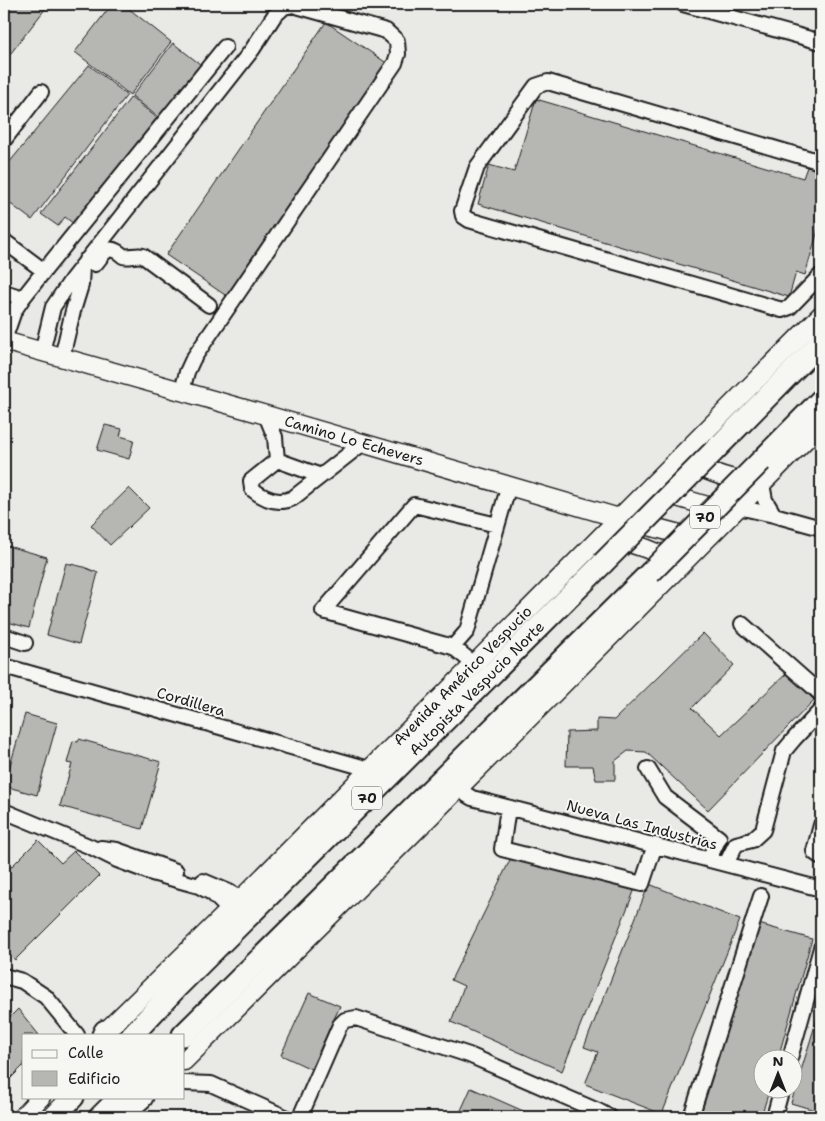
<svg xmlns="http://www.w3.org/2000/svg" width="825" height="1121" font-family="'Shantell Sans',sans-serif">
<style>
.building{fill:#b6b6b3;stroke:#1c1c1c}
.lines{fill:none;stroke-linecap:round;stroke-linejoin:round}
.minor-casing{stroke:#1c1c1c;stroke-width:18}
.major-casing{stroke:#1c1c1c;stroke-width:21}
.highway-casing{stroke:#1c1c1c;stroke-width:25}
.minor{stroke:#f6f6f2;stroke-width:14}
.major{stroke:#f6f6f2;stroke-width:18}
.highway{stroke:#f6f6f2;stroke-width:21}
.highway-bridge-casing{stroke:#1c1c1c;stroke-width:25;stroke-linecap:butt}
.highway-bridge{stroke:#f6f6f2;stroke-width:21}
.labels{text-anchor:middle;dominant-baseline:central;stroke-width:4;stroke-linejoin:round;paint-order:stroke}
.shield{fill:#f6f6f2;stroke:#5d5d5c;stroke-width:1}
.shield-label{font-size:14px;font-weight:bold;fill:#1c1c1c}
.street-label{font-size:15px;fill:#1c1c1c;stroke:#f6f6f2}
</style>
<rect width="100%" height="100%" fill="#e9e9e5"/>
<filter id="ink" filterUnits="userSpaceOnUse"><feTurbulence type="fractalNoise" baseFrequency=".02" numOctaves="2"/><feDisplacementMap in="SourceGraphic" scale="10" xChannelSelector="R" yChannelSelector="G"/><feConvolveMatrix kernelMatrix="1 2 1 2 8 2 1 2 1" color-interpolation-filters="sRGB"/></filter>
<g filter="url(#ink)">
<path class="building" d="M4 4H49L4 62Z
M112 4H123L171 42 130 95 75 52Z
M150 4H164L159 10Z
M326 22 391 66 231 299 166 255Z
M173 43 205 68 164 122 132 96Z
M89 65 127 95 32 220 4 199V169Z
M131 97 157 118 74 224 65 217 58 226 41 214Z
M536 99 803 178 807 167 821 171V220L805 275 796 272 789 297 478 204 489 165 514 172Z
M105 425 122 429 120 436 134 440 129 459 97 450Z
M129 488 149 508 110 545 91 525Z
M4 545 47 557 29 628 4 621Z
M66 563 84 567 98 573 79 644 47 635Z
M703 633 734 665 692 708 721 735 787 673 814 700 708 810 646 752 628 751 615 761V780H596L593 766H566L567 732 597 731V719L614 720Z
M4 709 8 710 4 724Z
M25 714 57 723 37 795 4 786Z
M79 739 161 762 142 829 60 806 72 764 67 763 73 741 78 742Z
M38 840 61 863 74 851 99 876 15 960 4 949V874Z
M512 856 635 889 562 1071 451 1022 464 986 451 980Z
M649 884 740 920 662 1114 585 1084 598 1052 584 1047Z
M755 923 812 939 778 1058H762V1088H770L761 1117H700Z
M309 993 340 1006 311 1069 281 1055Z
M821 1006V1112L791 1103Z
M18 1009 39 1035H24V1065L4 1085V1023Z
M471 1088 537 1117H458Z"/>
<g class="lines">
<g class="minor-casing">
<path id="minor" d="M683 4 821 42
M4 140 41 92
M821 162 548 82 536 86 477 167 462 211 463 216 469 220 782 310 790 307 821 275
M4 241 44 271
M86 260 95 264C101 258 106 245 116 251 117 251 122 255 123 256 129 258 137 254 143 256L209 305
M4 292 20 297 22 299 14 311 4 340
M22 299 44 271 225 47
M42 352 53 307 72 279 252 50 274 16 284 7 293 5 386 31 397 41 398 54 395 63 193 359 187 372 182 391
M62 357 73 311 81 285 82 266
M266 415 275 437 277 460 251 481 252 489C264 499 278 505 293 498L363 443
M277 460 321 476
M762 484 765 500 774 515
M738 507 774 515 821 528
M742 624 821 694
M4 636 25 643
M453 647 323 611 414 505 497 525
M474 664 453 647 467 631 509 485
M4 666 369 769
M648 769 665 797 719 838 709 859
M459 787 467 795 472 798 526 812 821 889
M508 808 502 849 642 884 655 845
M4 811 91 847 117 860 152 873 199 886 212 893 229 910
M821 825 814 851 815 853 821 857
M101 848 117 850 176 871
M726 864 736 844 752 840 763 830 784 751 794 739 821 710
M203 881 229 892 241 899
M4 976 22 981 46 997 77 1035
M790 1058 821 948
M184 1083 211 1084 285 1117
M300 1117 340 1025 345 1020 356 1018 469 1055 598 1111 609 1117
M691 1117 761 896
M774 1117 782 1088"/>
</g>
<g class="major-casing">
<g id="major">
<path id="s1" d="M4 341 266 415 619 518 698 539"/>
<path d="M689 462C709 472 730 480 752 482"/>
<path d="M660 492 724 511"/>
<path d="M614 539C636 544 656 551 676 562"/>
<path id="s2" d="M102 1035 241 899 821 315"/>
<path d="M184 1061 554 693 821 424"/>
<path d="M22 1117 41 1097"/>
</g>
</g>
<g class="highway-casing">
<g id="highway">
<path d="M714 451 821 342"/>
<path d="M761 461 821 400"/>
<path d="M103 1035 105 1031"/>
<path id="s3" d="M132 1035 176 988 603 563"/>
<path d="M183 1035 650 573"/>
<path d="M54 1117 73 1097"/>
<path d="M100 1117 120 1097"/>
<path d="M119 1117 142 1097"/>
</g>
</g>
<use href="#minor" class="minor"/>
<use href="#major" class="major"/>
<use href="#highway" class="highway"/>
<g class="highway-bridge-casing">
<path id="highway-bridge" d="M603 563 714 451
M650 573 761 461"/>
</g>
<use href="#highway-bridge" class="highway-bridge"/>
</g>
</g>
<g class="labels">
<g class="shield">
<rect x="690" y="505.5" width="30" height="23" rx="4"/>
<rect x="352" y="786.5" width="30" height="23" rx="4"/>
</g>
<g class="shield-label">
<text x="705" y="517">70</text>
<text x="367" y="798">70</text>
</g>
<g class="street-label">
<text stroke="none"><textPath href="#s1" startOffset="364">Camino Lo Echevers</textPath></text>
<text stroke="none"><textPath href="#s2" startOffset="509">Avenida Américo Vespucio</textPath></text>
<text stroke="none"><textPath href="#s3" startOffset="489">Autopista Vespucio Norte</textPath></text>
<text transform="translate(191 702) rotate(16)">Cordillera</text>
<text transform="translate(642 825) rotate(15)">Nueva Las Industrias</text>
</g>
</g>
<rect width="825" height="1121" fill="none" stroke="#f6f6f2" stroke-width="20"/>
<rect x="10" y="10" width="805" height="1101" fill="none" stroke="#1c1c1c" stroke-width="2" filter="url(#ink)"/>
<rect x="22" y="1034" width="162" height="65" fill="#f6f6f2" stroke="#9f9f9c"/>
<rect x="32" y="1050" width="25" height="8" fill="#f6f6f2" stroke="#9f9f9c"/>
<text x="68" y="1058" font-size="15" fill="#1c1c1c">Calle</text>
<rect x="32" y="1071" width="25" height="15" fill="#b6b6b3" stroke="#9f9f9c"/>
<text x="68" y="1084" font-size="15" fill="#1c1c1c">Edificio</text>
<g transform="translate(778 1074)"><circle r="24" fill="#f6f6f2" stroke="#9f9f9c"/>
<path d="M0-4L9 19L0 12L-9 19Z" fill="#1c1c1c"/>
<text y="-8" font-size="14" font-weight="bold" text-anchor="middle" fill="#1c1c1c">N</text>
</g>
</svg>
